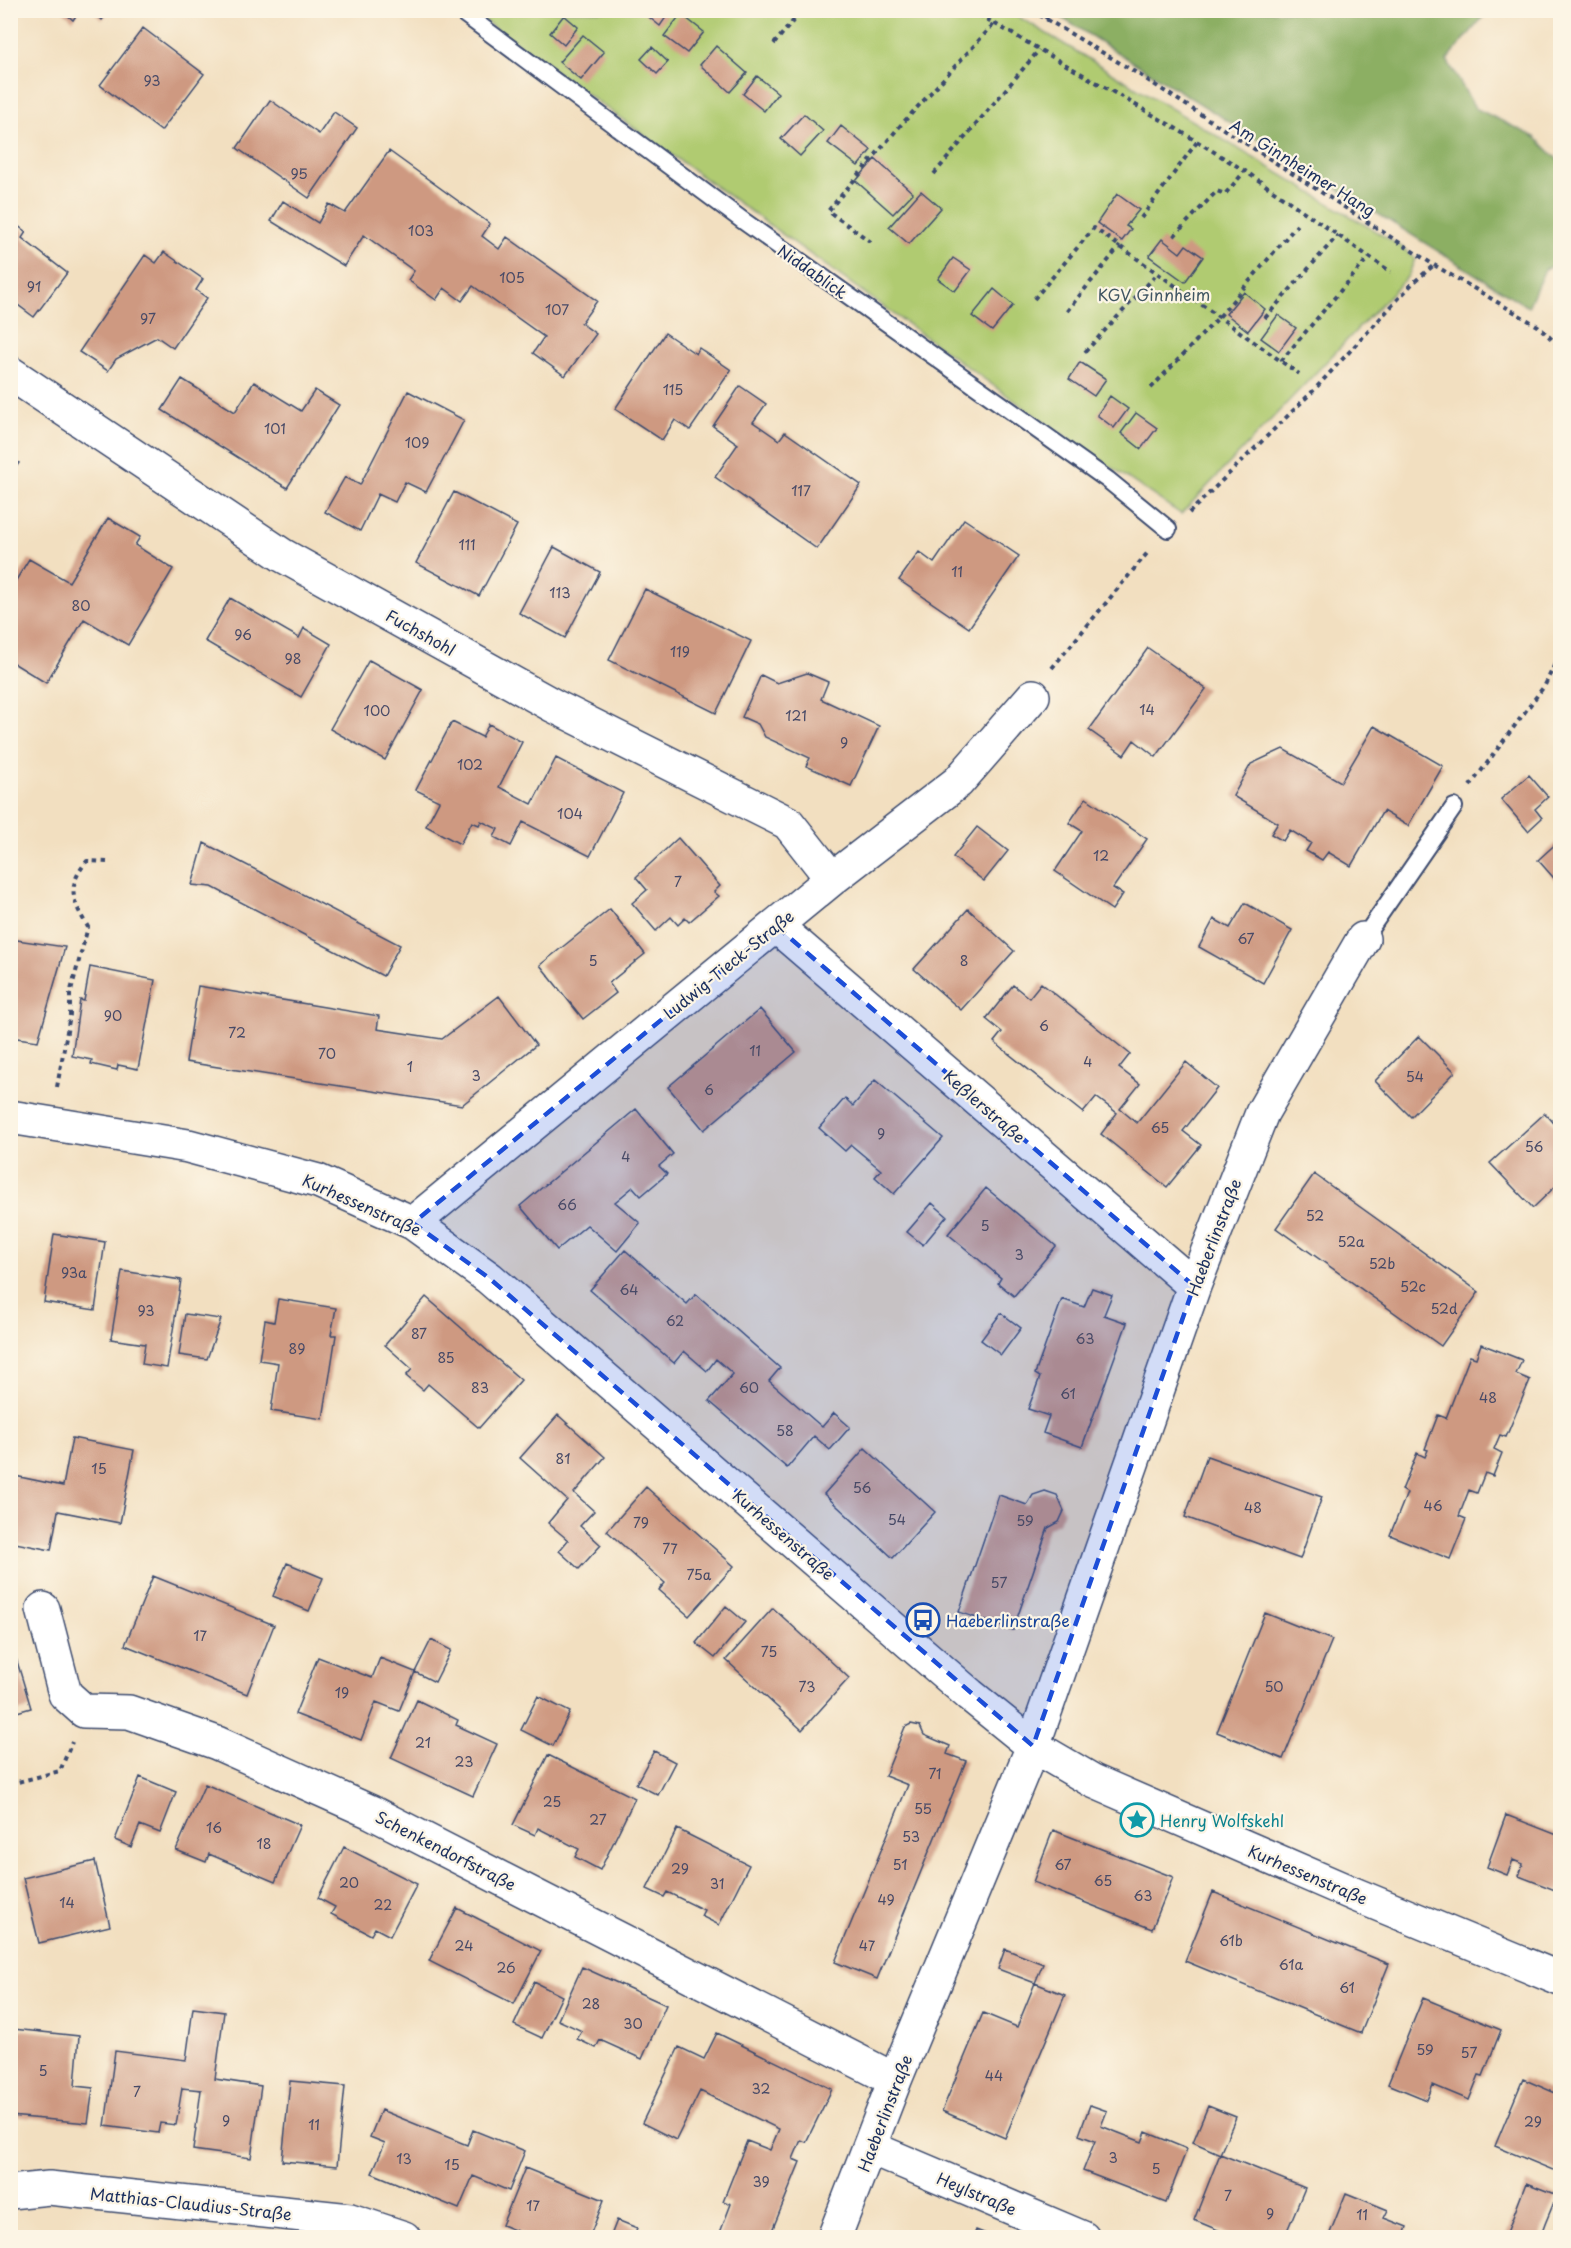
<svg xmlns="http://www.w3.org/2000/svg" width="1571" height="2248" font-family="'Playpen Sans',sans-serif">
<style>
.green{fill:#b0cb71;stroke:#667d68;stroke-width:1.5}
.forest{fill:#8caf63;stroke:#546f60;stroke-width:1.5}
.building{fill:#ce9981}
.lines{fill:none;stroke-linecap:round;stroke-linejoin:round}
.lane-casing{stroke:#3b496d;stroke-width:20}
.street-casing{stroke:#3b496d;stroke-width:36}
.path{stroke:#3b496d;stroke-width:4;stroke-dasharray:4.5 4.5;stroke-linecap:butt}
.lane{stroke:#fff;stroke-width:16}
.street{stroke:#fff;stroke-width:33}
.marked{fill:#1d4ed8;fill-opacity:0.2;stroke:#1d4ed8;stroke-width:4.5;stroke-dasharray:12 8;stroke-linejoin:round}
.labels{text-anchor:middle;dominant-baseline:central;stroke-width:4.5;stroke-linejoin:round;paint-order:stroke}
.number-label{font-size:14px;fill:#484a67}
.street-label{font-size:16px;fill:#1b2f5e;stroke:#fcf5e5}
.park-label{font-size:16px;fill:#405663;stroke:#fcf5e5}
.transit-label{font-size:16px;fill:#164399;stroke:#fcf5e5;text-anchor:start}
.culture-label{font-size:16px;fill:#0d838f;stroke:#fcf5e5;text-anchor:start}
</style>
<rect width="100%" height="100%" fill="#fcf5e5"/>
<filter id="ink" filterUnits="userSpaceOnUse"><feTurbulence type="fractalNoise" baseFrequency=".0167" numOctaves="2"/><feDisplacementMap in="SourceGraphic" scale="12" xChannelSelector="R" yChannelSelector="G"/><feConvolveMatrix kernelMatrix="1 2 1 2 8 2 1 2 1" color-interpolation-filters="sRGB"/></filter>
<filter id="wash" filterUnits="userSpaceOnUse"><feTurbulence type="fractalNoise" baseFrequency=".008" numOctaves="4" result="noise"/><feDisplacementMap in="SourceGraphic" scale="24" xChannelSelector="R" yChannelSelector="G"/><feGaussianBlur stdDeviation="1.35" result="paint"/><feColorMatrix in="noise" values="0 0 0 0 0 0 0 0 0 0 0 0 0 0 0 0 0 1.4 0 .05"/><feComposite in="paint" operator="in"/></filter>
<g filter="url(#wash)">
<rect width="100%" height="100%" fill="#f2dfc0"/>
<path class="green" d="M471 11H1009L1402 247 1415 259 1408 276 1181 514 1040 419Z"/>
<path class="forest" d="M1067 11H1488L1447 60 1475 108 1535 137 1560 162V263L1545 269 1528 307 1062 18Z"/>
<g id="blocks">
<path class="building" d="M62 10H80L73 20Z
M92 10H110L102 20Z
M640 10H671L660 26Z
M681 14 704 32 687 53 664 36Z
M564 15 578 27 564 45 550 33Z
M143 28 204 74 161 131 100 85Z
M583 35 604 52 581 80 559 62Z
M716 46 747 73 730 92 700 65Z
M652 47 668 62 657 74 641 59Z
M757 76 778 93 764 111 743 94Z
M270 100 319 134 334 112 357 128 309 198 237 148Z
M804 114 823 131 800 156 781 139Z
M841 126 871 150 858 166 828 143Z
M389 151 490 224 482 236 499 249 507 237 597 301 581 323 596 334 565 376 533 353 544 337 473 286 462 301 444 288 436 300 408 280 414 271 364 235 344 266 271 221 283 201 318 223 329 204 345 213Z
M875 159 913 193 893 214 856 181Z
M921 191 941 208 909 244 889 227Z
M1117 194 1139 210 1126 226 1131 229 1122 241 1097 223Z
M10 220 26 232 22 238 67 273 34 317 10 299Z
M1162 239 1180 253 1186 245 1203 257 1185 282 1149 256Z
M164 252 203 279 196 290 207 298 173 348 157 337 116 359 108 371 79 352 145 255 156 263Z
M953 258 971 270 955 291 938 279Z
M994 289 1013 305 992 331 972 316Z
M1244 292 1265 309 1248 331 1226 314Z
M1278 315 1296 328 1279 351 1261 338Z
M665 333 696 354 699 348 731 370 690 430 675 420 662 440 615 409Z
M1080 362 1106 379 1094 396 1069 379Z
M182 379 235 412 254 382 301 411 315 390 339 405 287 488 162 410Z
M740 386 766 404 753 422 779 440 785 432 861 485 817 549 715 477 738 444 713 426Z
M408 391 464 420 426 492 405 482 395 502 378 494 360 531 325 512 345 477 360 485Z
M1110 396 1128 409 1114 428 1097 415Z
M1136 413 1157 428 1141 449 1121 433Z
M10 457 19 463 10 475Z
M454 492 517 525 479 596 416 563Z
M108 518 140 537 135 545 173 569 128 645 84 619 46 683 10 661V590L29 559 69 582Z
M964 519 1019 556 969 628 899 580 919 552 934 563Z
M554 547 600 572 565 638 519 613Z
M645 589 751 641 716 713 609 660Z
M230 598 299 638 304 628 331 644 301 697 205 641Z
M1148 648 1206 689 1156 757 1134 740 1124 755 1089 730Z
M369 660 423 690 385 760 330 729Z
M807 673 828 682 821 699 879 726 851 786 806 766 810 758 765 737 758 724 742 717 761 675 777 683Z
M452 722 482 737 489 724 522 742 499 787 532 804 556 758 623 793 590 856 523 822 511 846 494 837 498 829 481 821 479 825 472 822 460 844 426 826 439 801 416 790Z
M1374 726 1443 766 1408 826 1383 811 1351 866 1328 852 1322 860 1306 851 1311 843 1290 830 1283 841 1271 834 1278 823 1233 796 1251 764 1283 749 1341 782Z
M1529 775 1548 797 1535 809 1542 818 1528 831 1501 799Z
M1086 798 1147 839 1113 888 1123 894 1112 910 1055 871 1082 831 1069 823Z
M977 827 1008 851 984 881 953 857Z
M678 838 720 886 714 892 719 896 689 922 685 918 678 925 671 917 656 931 632 903 647 890 636 877Z
M1560 840V885L1538 860Z
M204 843 400 945 383 976 212 887 192 885Z
M1245 903 1292 930 1263 983 1199 947 1214 919 1230 928Z
M610 909 645 954 609 983 616 993 583 1019 540 965Z
M968 909 1014 951 961 1010 914 969Z
M10 939 65 947 38 1041 10 1037Z
M90 967 155 980 138 1069 118 1065 117 1070 91 1064 92 1060 72 1056 80 1000 84 1001Z
M1041 983 1130 1054 1119 1068 1140 1084 1120 1109 1137 1123 1186 1062 1217 1088 1183 1131 1201 1145 1167 1187 1101 1134 1117 1113 1096 1097 1083 1113 994 1042 1002 1032 986 1019 1013 985 1029 998Z
M198 986 379 1016 377 1029 442 1039 499 996 536 1045 462 1105 186 1062Z
M760 1009 796 1052 704 1130 668 1087Z
M1419 1036 1455 1072 1411 1117 1375 1081Z
M875 1080 943 1138 894 1194 875 1177 881 1170 851 1145 845 1151 819 1128 845 1098 853 1106Z
M636 1109 673 1154 659 1166 667 1174 641 1196 633 1187 615 1202 640 1223 617 1251 587 1225 557 1250 520 1206Z
M1545 1113 1560 1130V1182L1533 1208 1490 1163Z
M1314 1174 1479 1292 1441 1346 1276 1228Z
M986 1188 1056 1246 1014 1296 998 1283 1001 1278 948 1234Z
M932 1203 947 1216 923 1245 907 1232Z
M54 1234 105 1242 95 1310 44 1302Z
M625 1250 687 1304 696 1294 780 1368 769 1381 822 1427 834 1413 850 1427 830 1450 814 1436 787 1468 709 1401 733 1374 716 1359 707 1371 684 1351 674 1363 590 1290Z
M122 1271 181 1280 167 1368 142 1364 145 1344 111 1339Z
M1092 1288 1112 1295 1104 1315 1127 1323 1082 1447 1043 1433 1049 1416 1028 1409 1040 1377 1035 1374 1062 1299 1084 1307Z
M426 1297 521 1380 479 1428 428 1384 423 1390 406 1376 412 1369 385 1345Z
M278 1299 336 1308 331 1335H336L323 1419 271 1411 278 1363 259 1360 265 1320 274 1322Z
M1001 1313 1021 1328 1001 1355 981 1340Z
M185 1314 221 1319 207 1359 179 1355Z
M1481 1344 1522 1360 1516 1374 1530 1380 1506 1437 1500 1435 1494 1449 1502 1453 1493 1476 1485 1473 1477 1493 1469 1490 1459 1516 1466 1519 1450 1559 1390 1535 1407 1493 1402 1490 1417 1453 1425 1457 1428 1450 1425 1449 1438 1415 1446 1418 1470 1356 1476 1358Z
M558 1415 605 1457 574 1493 594 1511 580 1526 601 1545 579 1569 559 1551 568 1540 548 1523 567 1500 520 1458Z
M72 1438 134 1450 120 1523 58 1511 51 1550 10 1542V1475L63 1486Z
M865 1448 935 1512 893 1558 824 1494Z
M1207 1456 1322 1497 1300 1559 1185 1517Z
M646 1487 734 1566 689 1616 659 1590 665 1583 607 1531Z
M1045 1491 1057 1495 1064 1511 1059 1522 1048 1528 1013 1630 959 1612 999 1495 1027 1505 1033 1495Z
M287 1563 323 1578 309 1611 273 1596Z
M153 1576 274 1625 247 1694 125 1645Z
M726 1606 745 1622 715 1658 696 1643Z
M773 1608 849 1678 802 1730 726 1660Z
M1265 1613 1332 1640 1283 1759 1217 1732Z
M10 1638 31 1708 10 1714Z
M431 1640 451 1650 435 1682 415 1672 399 1711 376 1702 361 1740 295 1714 318 1657 372 1678 380 1658 415 1672Z
M538 1696 570 1712 553 1746 521 1730Z
M417 1700 458 1720 456 1725 497 1744 473 1796 391 1758Z
M911 1724 920 1726 924 1735 950 1746 947 1754 966 1761 877 1979 835 1962 908 1785 885 1776 905 1727Z
M654 1751 675 1762 658 1795 636 1784Z
M548 1755 635 1798 600 1870 575 1857 579 1849 538 1828 535 1835 513 1825Z
M140 1777 176 1792 160 1833 140 1825 131 1847 115 1840Z
M205 1784 300 1825 275 1882 209 1854 206 1862 176 1850Z
M1506 1815 1560 1836V1892L1519 1876 1523 1864 1513 1860 1507 1875 1487 1867Z
M677 1829 749 1865 719 1925 701 1916 704 1910 667 1892 664 1897 647 1889Z
M1053 1830 1173 1877 1152 1929 1033 1882Z
M344 1847 417 1884 390 1936 375 1928 371 1935 331 1914 335 1907 318 1898Z
M95 1861 110 1926 39 1943 23 1878Z
M1213 1892 1389 1964 1361 2033 1185 1961Z
M457 1908 541 1951 514 2004 429 1961Z
M1005 1949 1043 1964 1035 1983 1065 1995 1005 2138 942 2111 983 2013 1017 2027 1035 1983 998 1969Z
M582 1967 666 2005 642 2059 600 2040 596 2048 577 2039 582 2031 558 2020Z
M534 1982 562 1996 542 2038 514 2025Z
M1423 1998 1501 2030 1483 2076 1479 2075 1469 2100 1433 2085 1427 2100 1388 2084Z
M193 2008 224 2012 215 2079 261 2086 251 2158 193 2150 201 2090 182 2088 176 2125 160 2123 158 2133 105 2126 115 2051 186 2060Z
M13 2029 79 2036 75 2086 93 2088 88 2123 10 2116Z
M717 2033 832 2089 806 2142 801 2140 793 2159 800 2162 769 2238H718L731 2204 723 2201 747 2141 770 2150 779 2129 700 2091 676 2140 642 2123 679 2047 704 2059Z
M1523 2079 1560 2095V2173L1495 2146Z
M290 2081 345 2086 337 2166 282 2161Z
M1090 2105 1107 2111 1101 2126 1142 2142 1146 2132 1187 2149 1166 2203 1083 2171 1095 2141 1079 2135Z
M1208 2106 1236 2117 1220 2154 1193 2142Z
M381 2110 467 2145 473 2130 525 2151 509 2191 473 2176 459 2209 372 2173 385 2143 370 2137Z
M1220 2154 1305 2188 1284 2238H1237L1194 2220Z
M525 2168 604 2200 589 2238H534L502 2225Z
M1526 2183 1557 2195 1545 2224 1540 2238H1505Z
M1346 2193 1388 2210 1384 2218 1407 2227 1403 2238H1328Z
M617 2220 637 2228 633 2238H610Z
M976 2230 994 2237V2238H973Z"/>
</g>
</g>
<g filter="url(#ink)">
<use href="#blocks" fill-opacity="0" stroke="#3b496d" stroke-width="1.5"/>
<g class="lines">
<g class="lane-casing">
<path id="lane" d="M459 10 742 220 1108 480 1168 529
M1363 939 1454 807"/>
</g>
<g class="street-casing">
<path id="street" d="M10 373 282 555 554 706 788 823 832 879
M776 926 1194 1286
M10 1117 188 1146 318 1181 413 1223 489 1278 970 1695 1033 1746 1093 1781 1356 1895 1560 1979
M413 1223 832 879 958 782 1033 696
M43 1609 65 1694 84 1711 129 1712 217 1743 371 1812 895 2080
M871 2148 1083 2238
M10 2192 49 2188 350 2220 404 2238
M834 2238 895 2080 1033 1746 1194 1286 1262 1113 1363 939"/>
</g>
<path class="path" d="M971 10 1172 126 1245 171 1391 272
M1031 10 1135 72 1434 265 1538 326 1560 347
M1045 19 1052 10
M774 44 802 10
M934 174 1039 50
M1141 218 1197 142
M1174 236 1217 191 1225 194 1245 171
M871 242 828 211 900 126 994 24
M1034 299 1094 228 1299 374
M1067 311 1120 246
M1265 318 1338 235
M1085 352 1158 273
M1281 361 1369 257
M1151 388 1219 317 1297 225
M1189 513 1313 391 1413 283 1434 265
M1052 668 1149 551
M1470 786 1545 685 1560 653
M57 1087 70 1015V994L88 927C72 901 66 886 87 861L107 862
M10 1784 60 1771 72 1742"/>
<use href="#lane" class="lane"/>
<use href="#street" class="street"/>
</g>
</g>
<path class="marked" d="M776 926 1194 1286 1033 1746 489 1278 413 1223Z"/>
<defs>
<g id="bus-ring" transform="scale(1.725)"><circle r="9.5" fill="#fcf5e5" stroke="#1a4fb4" stroke-width="1.5"/><path d="M-5-6H5V4H4V6H2V4H-2V6H-4V4H-5ZM-3.5-4V0h7V-4ZM-3.5 1.2v1.5H-2V1.2ZM2 1.2v1.5H3.5V1.2Z" fill="#1a4fb4"/></g>
<g id="sight-ring" transform="scale(1.725)"><circle r="9.5" fill="#fcf5e5" stroke="#0f9aa8" stroke-width="1.5"/><path d="M0-6L1.8-2.2L6-1.7L2.9 1.2L3.7 5.4L0 3.3L-3.7 5.4L-2.9 1.2L-6-1.7L-1.8-2.2Z" fill="#0f9aa8"/></g>
</defs>
<g fill-rule="evenodd">
<use href="#bus-ring" x="923" y="1620"/>
<use href="#sight-ring" x="1137" y="1820"/>
</g>
<g class="labels">
<g class="number-label">
<text x="152" y="80">93</text>
<text x="299" y="173">95</text>
<text x="421" y="230">103</text>
<text x="512" y="277">105</text>
<text x="34" y="286">91</text>
<text x="557" y="309">107</text>
<text x="148" y="318">97</text>
<text x="673" y="389">115</text>
<text x="275" y="428">101</text>
<text x="417" y="442">109</text>
<text x="801" y="490">117</text>
<text x="467" y="544">111</text>
<text x="957" y="571">11</text>
<text x="560" y="592">113</text>
<text x="81" y="605">80</text>
<text x="243" y="634">96</text>
<text x="680" y="651">119</text>
<text x="293" y="658">98</text>
<text x="1147" y="709">14</text>
<text x="377" y="710">100</text>
<text x="796" y="715">121</text>
<text x="844" y="742">9</text>
<text x="470" y="764">102</text>
<text x="570" y="813">104</text>
<text x="1101" y="855">12</text>
<text x="678" y="881">7</text>
<text x="1246" y="938">67</text>
<text x="593" y="960">5</text>
<text x="964" y="960">8</text>
<text x="113" y="1015">90</text>
<text x="1044" y="1025">6</text>
<text x="237" y="1032">72</text>
<text x="755" y="1050">11</text>
<text x="327" y="1053">70</text>
<text x="1088" y="1061">4</text>
<text x="410" y="1066">1</text>
<text x="476" y="1075">3</text>
<text x="1415" y="1076">54</text>
<text x="709" y="1089">6</text>
<text x="1160" y="1127">65</text>
<text x="881" y="1133">9</text>
<text x="1534" y="1146">56</text>
<text x="626" y="1156">4</text>
<text x="567" y="1204">66</text>
<text x="1315" y="1215">52</text>
<text x="985" y="1225">5</text>
<text x="1351" y="1241">52a</text>
<text x="1019" y="1254">3</text>
<text x="1382" y="1263">52b</text>
<text x="74" y="1272">93a</text>
<text x="1413" y="1286">52c</text>
<text x="629" y="1289">64</text>
<text x="1444" y="1308">52d</text>
<text x="146" y="1310">93</text>
<text x="675" y="1320">62</text>
<text x="419" y="1333">87</text>
<text x="1085" y="1338">63</text>
<text x="297" y="1348">89</text>
<text x="446" y="1357">85</text>
<text x="480" y="1387">83</text>
<text x="749" y="1387">60</text>
<text x="1068" y="1393">61</text>
<text x="1488" y="1397">48</text>
<text x="785" y="1430">58</text>
<text x="563" y="1458">81</text>
<text x="99" y="1468">15</text>
<text x="862" y="1487">56</text>
<text x="1433" y="1505">46</text>
<text x="1253" y="1507">48</text>
<text x="897" y="1519">54</text>
<text x="1025" y="1520">59</text>
<text x="641" y="1522">79</text>
<text x="670" y="1548">77</text>
<text x="699" y="1574">75a</text>
<text x="999" y="1582">57</text>
<text x="200" y="1635">17</text>
<text x="769" y="1651">75</text>
<text x="807" y="1686">73</text>
<text x="1274" y="1686">50</text>
<text x="342" y="1692">19</text>
<text x="423" y="1742">21</text>
<text x="464" y="1761">23</text>
<text x="935" y="1773">71</text>
<text x="552" y="1801">25</text>
<text x="923" y="1808">55</text>
<text x="598" y="1819">27</text>
<text x="214" y="1827">16</text>
<text x="911" y="1836">53</text>
<text x="264" y="1843">18</text>
<text x="900" y="1864">51</text>
<text x="1063" y="1864">67</text>
<text x="680" y="1868">29</text>
<text x="1103" y="1880">65</text>
<text x="349" y="1882">20</text>
<text x="717" y="1883">31</text>
<text x="1143" y="1895">63</text>
<text x="886" y="1899">49</text>
<text x="67" y="1902">14</text>
<text x="383" y="1904">22</text>
<text x="1231" y="1940">61b</text>
<text x="464" y="1945">24</text>
<text x="867" y="1945">47</text>
<text x="1291" y="1964">61a</text>
<text x="506" y="1967">26</text>
<text x="1347" y="1987">61</text>
<text x="591" y="2003">28</text>
<text x="633" y="2023">30</text>
<text x="1425" y="2049">59</text>
<text x="1469" y="2052">57</text>
<text x="43" y="2070">5</text>
<text x="994" y="2075">44</text>
<text x="761" y="2088">32</text>
<text x="137" y="2091">7</text>
<text x="226" y="2120">9</text>
<text x="1533" y="2121">29</text>
<text x="314" y="2124">11</text>
<text x="1113" y="2157">3</text>
<text x="404" y="2158">13</text>
<text x="452" y="2164">15</text>
<text x="1156" y="2168">5</text>
<text x="761" y="2181">39</text>
<text x="1228" y="2195">7</text>
<text x="533" y="2205">17</text>
<text x="1270" y="2213">9</text>
<text x="1362" y="2214">11</text>
</g>
<g class="street-label">
<text transform="translate(1303 167) rotate(32)">Am Ginnheimer Hang</text>
<text transform="translate(813 271) rotate(35)">Niddablick</text>
<text transform="translate(421 632) rotate(29)">Fuchshohl</text>
<text transform="translate(728 964) rotate(-39)">Ludwig-Tieck-Straße</text>
<text transform="translate(985 1106) rotate(41)">Keßlerstraße</text>
<text transform="translate(362 1204) rotate(24)">Kurhessenstraße</text>
<text transform="translate(1213 1237) rotate(-69)">Haeberlinstraße</text>
<text transform="translate(784 1534) rotate(41)">Kurhessenstraße</text>
<text transform="translate(446 1850) rotate(27)">Schenkendorfstraße</text>
<text transform="translate(1308 1874) rotate(23)">Kurhessenstraße</text>
<text transform="translate(884 2113) rotate(-69)">Haeberlinstraße</text>
<text transform="translate(977 2193) rotate(23)">Heylstraße</text>
<text transform="translate(191 2203) rotate(6)">Matthias-Claudius-Straße</text>
</g>
<g class="park-label">
<text x="1154" y="294">KGV Ginnheim</text>
</g>
<g class="transit-label">
<text x="946" y="1620">Haeberlinstraße</text>
</g>
<g class="culture-label">
<text x="1160" y="1820">Henry Wolfskehl</text>
</g>
</g>
<rect width="1571" height="2248" fill="none" stroke="#fcf5e5" stroke-width="36"/>
</svg>
